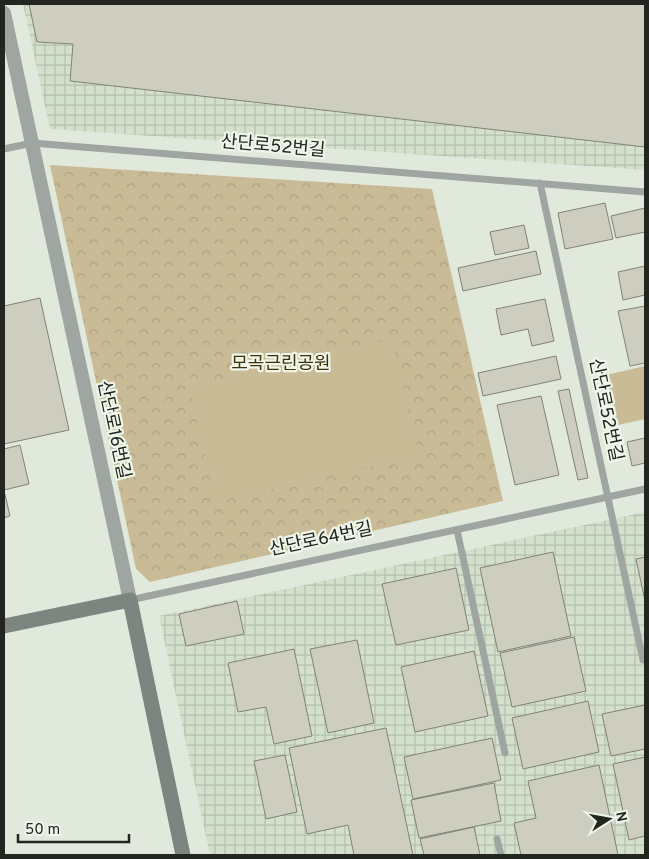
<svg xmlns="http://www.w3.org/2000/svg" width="649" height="859" font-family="Overpass,'Noto Sans KR',sans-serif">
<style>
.industrial{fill:url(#industrial-grid)}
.park{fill:url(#park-crowns)}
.pitch{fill:#cabb97}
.building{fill:#cdcec0;stroke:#828375}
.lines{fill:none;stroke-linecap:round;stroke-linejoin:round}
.lane{stroke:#9fa5a1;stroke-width:7}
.street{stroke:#9fa5a1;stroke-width:14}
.secondary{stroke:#7c857f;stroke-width:15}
.labels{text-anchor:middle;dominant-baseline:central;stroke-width:4.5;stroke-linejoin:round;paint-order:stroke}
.street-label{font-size:18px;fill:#222520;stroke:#eef6e9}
.park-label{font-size:18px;fill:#40310a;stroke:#eef6e9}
</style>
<defs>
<pattern id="industrial-grid" width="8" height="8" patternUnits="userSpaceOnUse" patternTransform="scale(1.25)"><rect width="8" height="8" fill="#d3e0cc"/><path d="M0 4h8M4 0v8" fill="none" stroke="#b5c0af"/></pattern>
<pattern id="park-crowns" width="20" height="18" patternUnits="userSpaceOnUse" patternTransform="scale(1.25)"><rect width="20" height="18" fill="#cabb97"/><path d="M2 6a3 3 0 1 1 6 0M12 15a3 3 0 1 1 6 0" fill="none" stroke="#ada182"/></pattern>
</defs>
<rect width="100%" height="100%" fill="#e1e9dc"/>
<path class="industrial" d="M23 4H645V170L50 129Z
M645 512V855H210L159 616Z"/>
<path class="park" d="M50 165 432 189 503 501 150 582 136 569Z"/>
<path class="pitch" d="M392 339 419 455 216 502 189 387Z
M645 366V419L618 425 606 375Z"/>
<path class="building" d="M29 4H645V147L70 81 73 44 37 42Z
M605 203 613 239 565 249 558 213Z
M645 208V232L616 238 611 216Z
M524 225 529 248 495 255 490 232Z
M536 251 541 274 463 291 458 268Z
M645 266V295L623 300 618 272Z
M40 298 69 430 4 444V306Z
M545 299 554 341 532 346 528 329 501 335 496 309Z
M645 306V363L630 366 618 311Z
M556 356 561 379 483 396 478 373Z
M569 389 588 478 578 480 558 391Z
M541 396 559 475 515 485 497 405Z
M645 438V463L632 466 627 442Z
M20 445 29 484 4 490 10 516 4 518V449Z
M553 552 571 636 498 652 480 568Z
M645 557V601L636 559Z
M456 568 469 630 396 645 382 584Z
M237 601 244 634 186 646 179 614Z
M574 637 586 691 512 707 500 653Z
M357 640 374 723 328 733 310 649Z
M294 649 312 736 274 744 266 707 238 712 228 663Z
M474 651 488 716 415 732 401 667Z
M588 701 599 752 523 769 512 718Z
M645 705V749L611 756 602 714Z
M386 728 413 855H354L348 825 307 834 289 748Z
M492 738 501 780 413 799 404 757Z
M285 755 297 812 266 819 254 761Z
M645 757V836L629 840 613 764Z
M599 765 618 855H521L514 823 536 818 528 781Z
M494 783 501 821 419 838 411 800Z
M474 827 480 855H424L420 839Z"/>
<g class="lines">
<path class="lane" d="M4 149 32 143 645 192
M540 183 643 660
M457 530 505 753
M130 600 645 489
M497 839 501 855"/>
<path class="street" d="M4 13 130 600"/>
<path class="secondary" d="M4 626 130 600 183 855"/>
</g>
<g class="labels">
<g class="street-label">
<text transform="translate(273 147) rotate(5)">산단로52번길</text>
<text transform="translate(605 410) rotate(78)">산단로52번길</text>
<text transform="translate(113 430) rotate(78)">산단로16번길</text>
<text transform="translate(321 540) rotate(-12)">산단로64번길</text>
</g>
<g class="park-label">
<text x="281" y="364">모곡근린공원</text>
</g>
</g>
<rect width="649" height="859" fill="none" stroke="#222520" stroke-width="10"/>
<g transform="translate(609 819) rotate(79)" stroke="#eef6e9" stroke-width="4" paint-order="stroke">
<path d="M0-4L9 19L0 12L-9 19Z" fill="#222520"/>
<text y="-8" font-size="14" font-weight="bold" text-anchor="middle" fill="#222520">N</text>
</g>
<path d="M18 834v8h111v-8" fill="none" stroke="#222520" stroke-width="2.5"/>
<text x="25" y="834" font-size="15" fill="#222520" stroke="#eef6e9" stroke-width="4" paint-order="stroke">50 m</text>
</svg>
